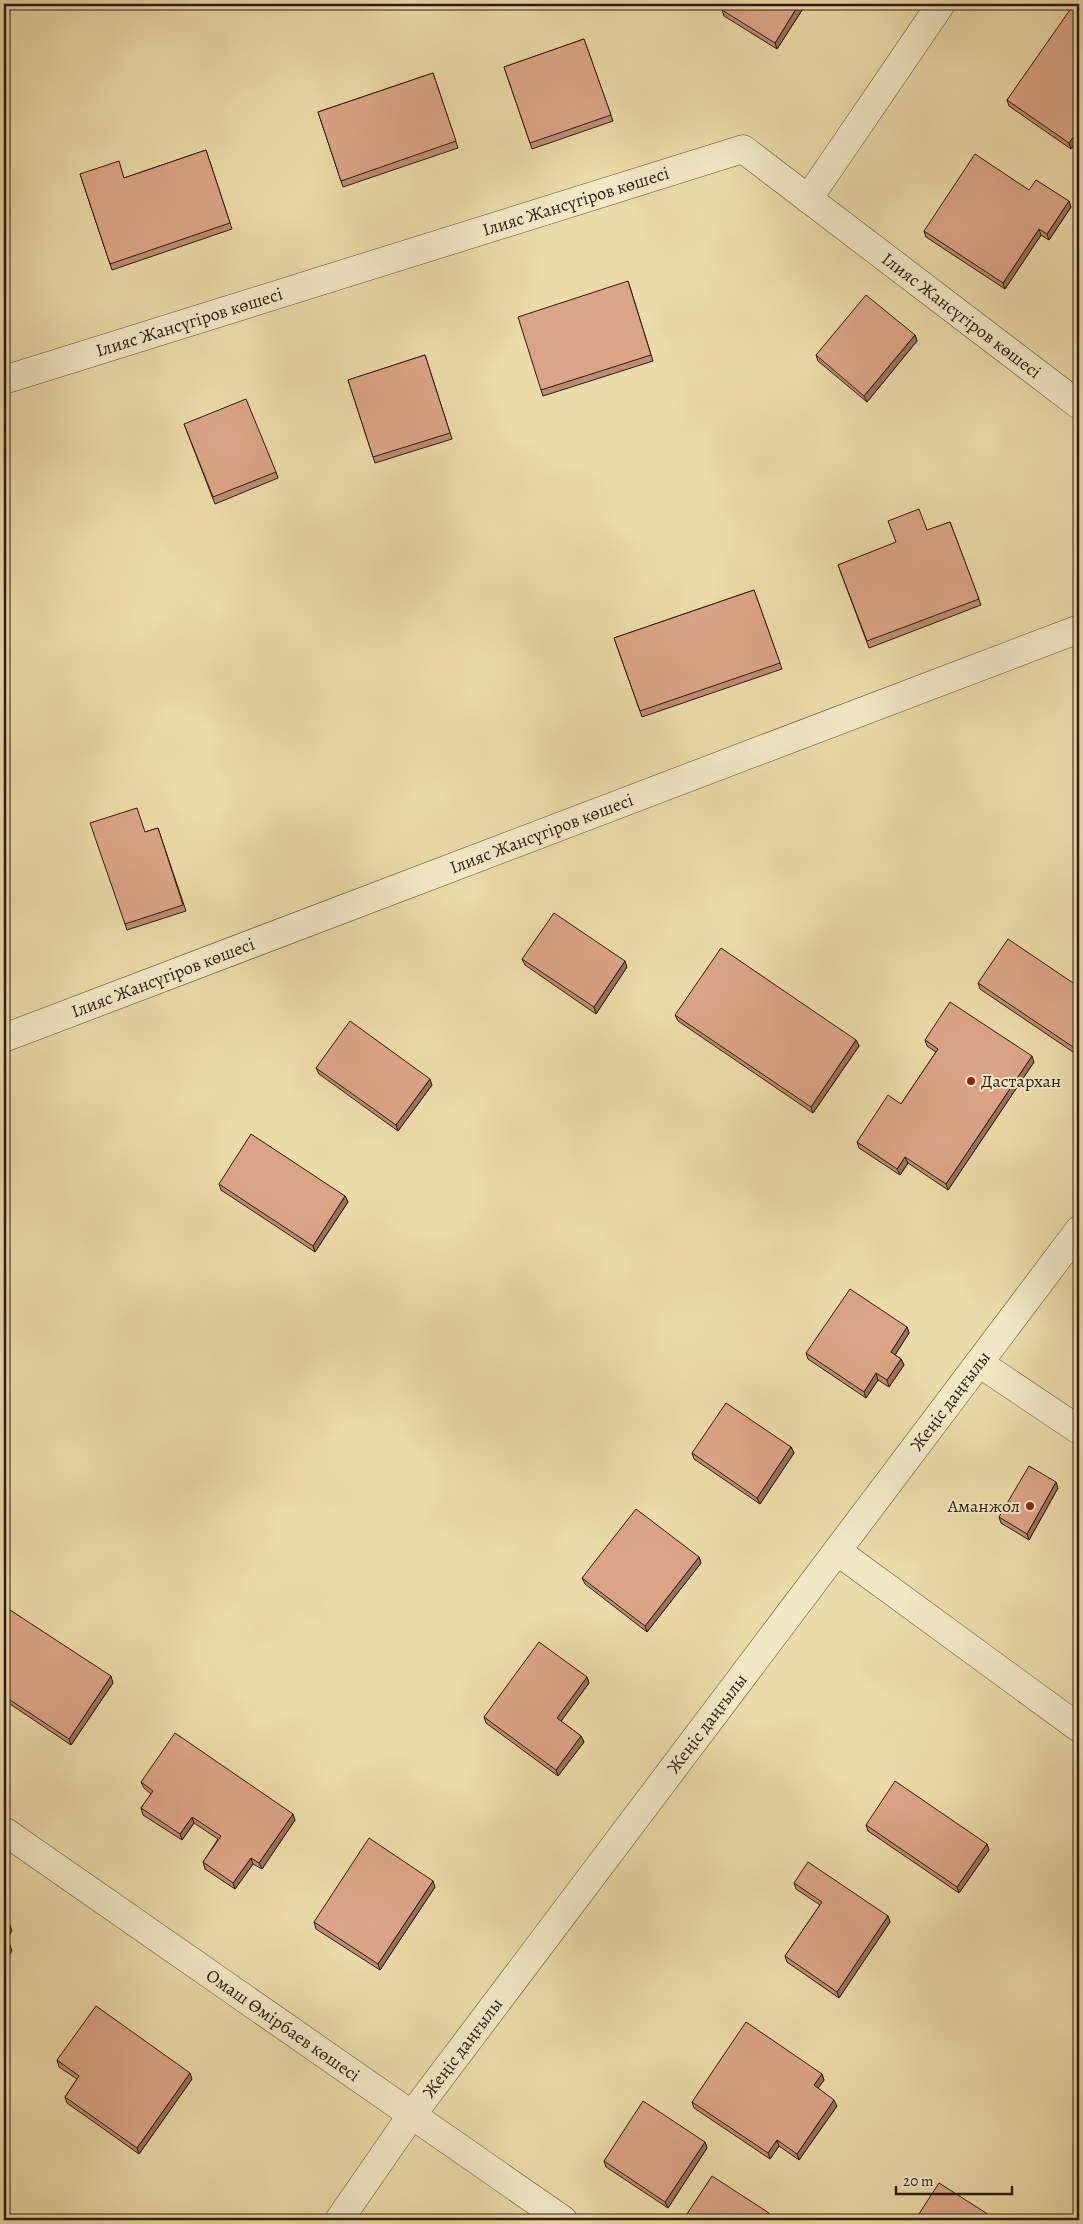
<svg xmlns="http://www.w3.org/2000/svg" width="1083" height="2224" font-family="Alegreya,serif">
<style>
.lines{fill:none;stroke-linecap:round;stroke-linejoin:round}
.minor-casing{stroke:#5e4a38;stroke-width:29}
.minor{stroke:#f2e8c6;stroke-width:28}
.wall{fill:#bd8d73;stroke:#2f1a12}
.shaded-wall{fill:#9a735e;stroke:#2f1a12}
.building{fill:#dca486;stroke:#2f1a12}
.poi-dot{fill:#8f2418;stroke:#f2e8c6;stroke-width:2}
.labels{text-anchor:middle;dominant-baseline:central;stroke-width:4;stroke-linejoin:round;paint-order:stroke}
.street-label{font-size:18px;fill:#2f1a12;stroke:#f2e8c6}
.poi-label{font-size:18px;fill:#2f1a12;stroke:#f2e8c6;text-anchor:start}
</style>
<rect width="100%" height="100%" fill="#ebdba8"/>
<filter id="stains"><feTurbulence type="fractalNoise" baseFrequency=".004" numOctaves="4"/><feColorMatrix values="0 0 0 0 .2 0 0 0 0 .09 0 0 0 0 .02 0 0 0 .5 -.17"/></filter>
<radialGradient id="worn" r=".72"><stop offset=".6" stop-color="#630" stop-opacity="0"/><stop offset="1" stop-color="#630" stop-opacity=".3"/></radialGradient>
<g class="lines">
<g class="minor-casing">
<g id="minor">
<path d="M808 199 941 4"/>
<path id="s1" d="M4 380 743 149 1079 405"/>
<path id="s2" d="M4 1038 1079 629"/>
<path d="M979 1363 1079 1430"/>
<path d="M837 1551 1079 1728"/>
<path id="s3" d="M4 1831 563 2220"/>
<path id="s4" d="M339 2220 411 2116 1079 1230"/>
</g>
</g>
<use href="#minor" class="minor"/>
</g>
<path class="wall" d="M726 4H806L777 49 724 16 722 10Z
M1079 4V138L1071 149 1009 106 1007 100Z
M584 39 613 121 532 149 504 67Z
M433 73 458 148 343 187 318 112Z
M206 150 232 229 112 270 80 174 124 178Z
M1069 201 1071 207 1049 240 1041 235 1005 289 926 237 924 231Z
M628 281 653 361 543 396 541 390Z
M4 289 9 305 4 307Z
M915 335 917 341 867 402 818 361 816 355Z
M425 355 452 439 375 463 348 380Z
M184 424 276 472 278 478 215 504Z
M950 522 981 605 869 648 838 565Z
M754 590 782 669 642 717 614 638Z
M158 828 186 911 127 930 125 924 145 832Z
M522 959 627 967 596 1014 525 965Z
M978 983 1079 987V1056L980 989Z
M675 1015 856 1040 859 1046 813 1113 678 1021Z
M925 1040 1034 1062 948 1190 908 1163 900 1175 859 1148 857 1142 901 1104 936 1052 927 1046Z
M316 1068 432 1085 398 1131 319 1074Z
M219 1184 345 1196 348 1202 315 1252 221 1190Z
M907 1327 909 1333 895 1355 901 1359 904 1365 889 1387 878 1380 866 1398 808 1359 806 1353Z
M791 1447 794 1453 760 1504 694 1459 692 1453Z
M1058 1488 1029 1540 1001 1523 999 1517Z
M699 1557 701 1563 647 1632 585 1584 582 1578Z
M4 1612 113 1683 71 1745 4 1700Z
M587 1677 589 1683 561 1721 581 1736 584 1742 558 1776 486 1723 484 1717Z
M141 1782 295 1820 262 1869 253 1864 235 1889 205 1869 203 1862 218 1839 194 1823 182 1840 143 1815 141 1808 151 1794 144 1788Z
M866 1825 987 1844 989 1850 959 1893 868 1831Z
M794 1883 888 1916 890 1922 839 1998 787 1962 785 1956 820 1905 796 1889Z
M435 1887 380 1970 316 1929 314 1922Z
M57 2060 192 2079 139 2154 67 2103 65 2097 77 2079 59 2067Z
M822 2074 824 2080 818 2088 837 2106 799 2160 779 2146 770 2159 694 2108 692 2102Z
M705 2142 707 2148 668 2208 606 2167 604 2161Z"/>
<path class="shaded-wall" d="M799 4H806L777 49 775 43Z
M1079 129V138L1071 149 1069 143Z
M1069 201 1071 207 1049 240 1047 234Z
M1039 229 1041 235 1005 289 1003 283Z
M915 335 917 341 867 402 864 396Z
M625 961 627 967 596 1014 594 1007Z
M856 1040 859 1046 813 1113 811 1107Z
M1032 1056 1034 1062 948 1190 946 1184Z
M430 1079 432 1085 398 1131 396 1125Z
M905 1157 908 1163 900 1175 897 1169Z
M345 1196 348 1202 315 1252 313 1246Z
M907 1327 909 1333 893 1358 891 1352Z
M901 1359 904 1365 889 1387 887 1380Z
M876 1373 878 1380 866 1398 864 1392Z
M791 1447 794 1453 760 1504 757 1498Z
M1056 1482 1058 1488 1029 1540 1027 1534Z
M699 1557 701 1563 647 1632 645 1626Z
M111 1676 113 1683 71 1745 69 1739Z
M587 1677 589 1683 559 1724 557 1718Z
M581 1736 584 1742 558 1776 556 1770Z
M293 1814 295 1820 262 1869 259 1863Z
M192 1817 194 1823 182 1840 180 1834Z
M987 1844 989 1850 959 1893 957 1887Z
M251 1858 253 1864 235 1889 233 1883Z
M433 1881 435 1887 380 1970 378 1964Z
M888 1916 890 1922 839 1998 837 1992Z
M10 1925 12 1931 4 1943V1933Z
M10 1945 12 1951 4 1963V1954Z
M190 2073 192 2079 139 2154 137 2148Z
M822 2074 824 2080 816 2091 814 2085Z
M834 2100 837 2106 799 2160 797 2154Z
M777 2140 779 2146 770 2159 768 2153Z
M705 2142 707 2148 668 2208 665 2202Z
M769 2213 771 2219V2220H764Z"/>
<path class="building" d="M726 4H799L775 43 722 10Z
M1074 4H1079V129L1069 143 1007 100Z
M584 39 611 115 530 143 504 67Z
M433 73 456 141 341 181 318 112Z
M206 150 230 223 110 264 80 174 119 161 124 178Z
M975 154 1029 190 1036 180 1069 201 1047 234 1039 229 1003 283 924 231Z
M628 281 651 355 541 390 518 317Z
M4 289 7 299 4 300Z
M866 295 915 335 864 396 816 355Z
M425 355 450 433 373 457 348 380Z
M246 399 276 472 213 497 184 424Z
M919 509 927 530 950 522 979 599 867 641 838 565 896 542 888 521Z
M754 590 780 663 640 711 614 638Z
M137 808 145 832 158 828 183 905 125 924 90 823Z
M554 913 625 961 594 1007 522 959Z
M1008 939 1079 987V1051L978 983Z
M721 948 856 1040 811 1107 675 1015Z
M950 1002 1032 1056 946 1184 905 1157 897 1169 857 1142 888 1095 901 1104 938 1049 925 1040Z
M350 1021 430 1079 396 1125 316 1068Z
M251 1134 345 1196 313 1246 219 1184Z
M850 1289 907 1327 891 1352 901 1359 887 1380 876 1373 864 1392 806 1353Z
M726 1403 791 1447 757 1498 692 1453Z
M1029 1466 1056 1482 1027 1534 999 1517Z
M636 1509 699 1557 645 1626 582 1578Z
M7 1608 111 1676 69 1739 4 1696V1612Z
M539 1642 587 1677 557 1718 581 1736 556 1770 484 1717Z
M175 1733 293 1814 259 1863 251 1858 233 1883 203 1862 221 1836 192 1817 180 1834 141 1808 153 1791 141 1782Z
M895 1781 987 1844 957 1887 866 1825Z
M369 1838 433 1881 378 1964 314 1922Z
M808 1862 888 1916 837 1992 785 1956 822 1902 794 1883Z
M4 1921 10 1925 4 1933Z
M4 1940 10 1945 4 1954Z
M96 2006 190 2073 137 2148 65 2097 79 2076 57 2060Z
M746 2022 822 2074 814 2085 834 2100 797 2154 777 2140 768 2153 692 2102Z
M643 2101 705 2142 665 2202 604 2161Z
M712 2176 769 2213 764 2220H689L685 2217Z
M939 2183 997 2220H915Z"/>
<g class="poi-dot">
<circle cx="971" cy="1081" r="5"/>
<circle cx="1030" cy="1506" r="5"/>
</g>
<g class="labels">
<g class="street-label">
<text stroke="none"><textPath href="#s1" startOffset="599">Ілияс Жансүгіров көшесі</textPath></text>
<text stroke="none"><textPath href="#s1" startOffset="1049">Ілияс Жансүгіров көшесі</textPath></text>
<text stroke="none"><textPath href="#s1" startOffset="194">Ілияс Жансүгіров көшесі</textPath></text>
<text stroke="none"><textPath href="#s2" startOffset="575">Ілияс Жансүгіров көшесі</textPath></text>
<text stroke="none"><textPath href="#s2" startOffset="170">Ілияс Жансүгіров көшесі</textPath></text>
<text stroke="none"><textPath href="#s4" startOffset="1022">Жеңіс даңғылы</textPath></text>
<text stroke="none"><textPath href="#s4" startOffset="618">Жеңіс даңғылы</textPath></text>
<text stroke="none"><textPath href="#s3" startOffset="340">Омаш Өмірбаев көшесі</textPath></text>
<text stroke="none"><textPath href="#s4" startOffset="212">Жеңіс даңғылы</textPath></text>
</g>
<g class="poi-label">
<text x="981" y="1081">Дастархан</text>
<text x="1020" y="1506" text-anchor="end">Аманжол</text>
</g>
</g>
<rect width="1083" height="2224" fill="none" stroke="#ebdba8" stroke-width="20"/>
<rect x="5" y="5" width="1073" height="2214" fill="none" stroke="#2f1a12" stroke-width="2.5"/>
<rect x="10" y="10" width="1063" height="2204" fill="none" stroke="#2f1a12"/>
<path d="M896 2186v8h116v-8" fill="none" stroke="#2f1a12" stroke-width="2.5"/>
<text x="903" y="2186" font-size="15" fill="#2f1a12" stroke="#f2e8c6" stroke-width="4" paint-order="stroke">20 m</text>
<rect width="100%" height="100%" filter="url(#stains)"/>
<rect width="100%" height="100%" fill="url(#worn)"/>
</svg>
